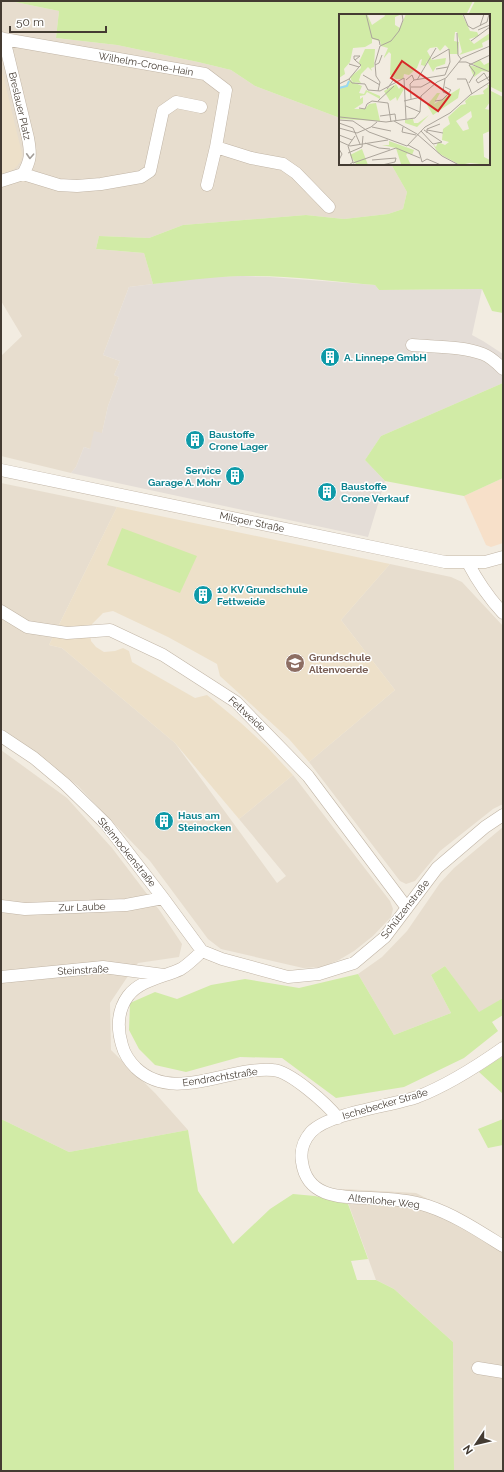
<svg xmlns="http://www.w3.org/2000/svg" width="504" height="1472" font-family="Raleway,sans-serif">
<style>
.residential{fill:#e7ddce}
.commercial{fill:#f7e0c9}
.industrial{fill:#e4ddd7}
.education{fill:#ede0c9}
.green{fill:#d1eba6}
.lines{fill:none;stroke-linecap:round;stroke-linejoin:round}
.minor-casing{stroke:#c1b5a6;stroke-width:13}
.minor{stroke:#fff;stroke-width:12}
.oneway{stroke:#a29d98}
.labels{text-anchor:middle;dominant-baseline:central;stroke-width:3;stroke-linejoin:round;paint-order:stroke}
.street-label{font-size:10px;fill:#443b32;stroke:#fff}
.culture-label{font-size:10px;font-weight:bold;fill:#0d838f;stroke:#fff;text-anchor:start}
.education-label{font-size:10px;font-weight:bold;fill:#785e54;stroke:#fff;text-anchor:start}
.inset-river{fill:none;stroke:#97d6f5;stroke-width:2}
.inset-road{fill:none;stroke:#aca59b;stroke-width:1}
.view{fill:#d62828;fill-opacity:0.15;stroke:#d62828;stroke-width:2}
.inset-edge{fill:none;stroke:#443b32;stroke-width:2}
</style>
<rect width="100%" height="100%" fill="#f2ece1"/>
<path class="residential" d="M1 1H10L59 11 56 38 117 45 198 62 231 70 255 86 340 118V164H391L407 192 403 209 388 214 344 219 306 215 183 225 149 238 99 236 96 249 144 253 153 284 129 287 103 355 120 361 114 375 119 377 108 406 102 433 90 449 84 447 76 467 71 473 1 456V356L22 336 1 301Z
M1 483 117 507 49 645 62 648 175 743 277 883 286 876 239 819 293 775 390 901 393 909 391 917 373 936 354 951 339 960 322 967 303 968 221 949 208 939 150 861 78 786 30 748 1 728Z
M390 564 451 577 462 582 503 626V804L493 809 440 851 415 881 406 884 400 881 309 762 395 690 341 620Z
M1 750 67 798 112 848 160 911 182 944 179 957 138 963 126 979 110 1003 111 1050 155 1093 188 1130 69 1152 1 1119Z
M503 827V998L479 1013 445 966 431 975 451 1013 394 1035 358 974 382 957 407 931 440 883 454 868Z
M343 1189 416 1193 462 1216 503 1241V1471H454L453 1342 394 1289 376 1280Z"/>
<path class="commercial" d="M503 478V543L491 547 486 545 464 496Z"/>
<path class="industrial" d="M242 276 270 277 375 285 379 290 482 289 472 335 483 341 503 354V383L381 436 365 460 385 481 368 537 71 473 76 467 84 447 90 449 94 431 102 433 108 406 119 377 114 375 120 361 103 355 129 287 208 277Z"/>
<path class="education" d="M1 66 22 154 21 161 17 166 13 170 1 174Z
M117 507 390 564 341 620 395 690 309 762 289 739 220 676 217 664 168 637 113 611 103 613 92 624 90 632 91 641 96 647 104 652 115 651 123 648 129 651 132 662 195 698 207 695 241 723 267 747 293 775 239 819 175 743 62 648 49 645Z"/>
<path class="green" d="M10 1H473L466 15H340V118L255 86 231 70 198 62 117 45 56 38 59 11Z
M475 1H503V93L489 86V15H468Z
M489 90 503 97V313L492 311 482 289 379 290 375 285C331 281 285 275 241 276 211 277 182 281 153 284L144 253 96 249 99 236 149 238 183 225 306 215 344 219 388 214 403 209 407 192 391 164H489Z
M503 383V478L464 496 385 481 365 460 381 436Z
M122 528 197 556 180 593 107 565Z
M445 966 479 1012 503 998V1015L492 1022 498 1031 464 1058 404 1087 336 1098 282 1058 240 1057 186 1072 155 1065 139 1049 129 1030 130 1003 155 992 177 999 211 985 245 979 299 988 358 974 394 1035 451 1013 431 975Z
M503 1056V1094L479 1072Z
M1 1119 69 1152 188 1130 198 1191 233 1244 270 1209 293 1194 315 1196 348 1204 368 1259 351 1261 357 1280H376L394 1289 453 1342 454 1471H1Z
M503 1119V1145L488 1148 478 1129Z"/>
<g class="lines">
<g class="minor-casing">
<path id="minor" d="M1 38 4 39 28 138C31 154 31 160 23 174L1 181
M4 39 205 74 226 90 216 147 251 158 283 164 296 173 329 207
M23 174 59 185 77 186 101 184 141 177 150 171 163 111 176 102 201 107
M207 185 216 147
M412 345C434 347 462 346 483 354 491 357 497 363 503 369
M1 470 445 562H485L503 557
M468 563C478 582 488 597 503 613
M1 611 27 627 67 633 110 630 163 655 236 702 308 776 407 908
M1 736 34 758 65 784 106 824 163 898 202 951
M1 906 25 909 126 905 163 898
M202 951C195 958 189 964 181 969 164 977 140 980 128 996 117 1011 117 1028 122 1045 124 1053 130 1062 136 1068 174 1104 229 1066 273 1070 290 1071 327 1104 338 1118
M202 951 222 959 288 977 319 974 354 963 385 937 437 868 485 827 503 815
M1 977 103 967 164 975
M503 1048C476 1067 448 1085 417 1097 391 1106 329 1113 311 1132 304 1140 300 1151 302 1162 307 1198 341 1197 369 1198 388 1199 410 1200 428 1206 455 1215 479 1231 503 1246
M478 1368 503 1372"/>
</g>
<use href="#minor" class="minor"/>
</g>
<defs><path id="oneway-chevron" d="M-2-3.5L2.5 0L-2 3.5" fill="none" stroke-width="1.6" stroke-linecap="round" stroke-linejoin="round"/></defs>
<use class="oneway" href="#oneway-chevron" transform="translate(30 156) rotate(93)"/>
<defs>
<g id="building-disc" transform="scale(1)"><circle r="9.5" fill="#0f9aa8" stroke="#fff"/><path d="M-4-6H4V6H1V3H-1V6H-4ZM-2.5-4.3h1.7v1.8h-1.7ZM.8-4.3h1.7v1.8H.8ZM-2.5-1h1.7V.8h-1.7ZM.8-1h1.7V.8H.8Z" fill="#fff"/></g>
<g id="school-disc" transform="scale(1)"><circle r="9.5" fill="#8d6e63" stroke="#fff"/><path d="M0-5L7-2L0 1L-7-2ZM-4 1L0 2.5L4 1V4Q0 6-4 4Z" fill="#fff"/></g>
</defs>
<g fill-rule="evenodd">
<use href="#building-disc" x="330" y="357"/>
<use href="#building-disc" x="195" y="440"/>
<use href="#building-disc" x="235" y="476"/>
<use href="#building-disc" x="327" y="492"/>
<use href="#building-disc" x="203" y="595"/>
<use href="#school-disc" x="295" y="663"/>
<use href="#building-disc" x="164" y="821"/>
</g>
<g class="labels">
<g class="street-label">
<text transform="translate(146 64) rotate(10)">Wilhelm-Crone-Hain</text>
<text transform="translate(20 106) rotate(77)">Breslauer Platz</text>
<text transform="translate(252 522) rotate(12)">Milsper Straße</text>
<text transform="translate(247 714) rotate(43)">Fettweide</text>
<text transform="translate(127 852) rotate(51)">Steinnockenstraße</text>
<text transform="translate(82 907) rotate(-2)">Zur Laube</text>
<text transform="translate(405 909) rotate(-52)">Schützenstraße</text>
<text transform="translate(83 970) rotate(-3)">Steinstraße</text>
<text transform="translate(220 1077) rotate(-9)">Eendrachtstraße</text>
<text transform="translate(385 1104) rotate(-16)">Ischebecker Straße</text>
<text transform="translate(384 1201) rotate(6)">Altenloher Weg</text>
</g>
<g class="culture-label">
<text x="344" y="357">A. Linnepe GmbH</text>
<text x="209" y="434">Baustoffe<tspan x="209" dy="12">Crone Lager</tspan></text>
<text x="221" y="470" text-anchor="end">Service<tspan x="221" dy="12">Garage A. Mohr</tspan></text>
<text x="341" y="486">Baustoffe<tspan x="341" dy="12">Crone Verkauf</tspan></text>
<text x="217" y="589">10 KV Grundschule<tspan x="217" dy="12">Fettweide</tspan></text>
<text x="178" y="815">Haus am<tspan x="178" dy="12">Steinocken</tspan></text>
</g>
<g class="education-label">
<text x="309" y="657">Grundschule<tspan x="309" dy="12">Altenvoerde</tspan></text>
</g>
</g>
<g transform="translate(339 14)">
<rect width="151" height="151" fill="#f2ece1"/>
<path d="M0 0H28L33 11 46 2 45 0H63L56 3V11L61 14 67 0H123L131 17 138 18 140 22 130 25 135 30 151 19V25L143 29 144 33 120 41 123 38 118 18H116L115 27 120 28 119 40H110V35L106 31 101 37 98 33 91 34 88 37 93 46 107 44 106 50 97 53 94 58 88 47 86 52 82 51 81 55 83 45 81 46 78 54 70 61 65 60 64 65H57L51 61 52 40 50 38 45 44V43L49 34 42 32 41 27 33 25V29L26 33 14 34 11 48 5 55 6 60 0 64ZM26 35H36L35 53 32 54 33 57 29 53 22 60 20 66 22 69 13 68 11 63 22 54 20 48ZM141 46 145 51 151 48V58L143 57 135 63 130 51 142 54 135 51 134 49ZM10 66 23 72 20 79 25 80 27 76 41 82V85L28 78 26 81 21 82V85L24 83V89L15 95H26L30 90 37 89 41 107 0 105V73L7 71ZM57 70 60 75 63 71 65 75 58 87 57 83 51 87 45 77ZM148 70 151 72V88L146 95 151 96V117L144 120 145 143 151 146V151L131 149 121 151 99 139 94 130 97 133 99 128 106 131 110 128 103 126 104 115 111 110 109 103 122 91 127 90 126 87 131 82 145 80 144 77 149 73ZM132 97 133 103 128 108 130 115 124 117 117 107ZM121 74 119 84 94 101 88 91 98 79H101L95 90ZM90 101 78 113 66 109V106L74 105 75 109H79ZM50 127 75 136 73 141 69 139 67 141 72 151H60L62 150 57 134 43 131H50ZM23 135 29 151H14L17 150 11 141Z" fill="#d1eba6" fill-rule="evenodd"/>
<path class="inset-river" d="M0 74 8 72 10 67"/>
<path class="inset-road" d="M27 0 33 24 40 26 41 31M124 0 129 12 134 15 148 8 150 0M141 12 145 0M139 16 151 11M118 19 119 41 122 45M132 27 151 13M41 32 52 27 60 17 64 6 63 0M93 45 110 35 111 48 106 61M16 46 21 42H15V45L17 47 22 51 20 53M120 48H127L151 58M36 51 40 49 43 41M97 55 109 53M24 61 41 71M65 64 67 105M10 65 20 53 10 50M106 65 104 78 109 80 112 76 106 73M118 65H127L133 80M67 66 73 61 75 66M75 66 106 61M78 66 97 34M151 68 148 64 145 59 137 66 139 69 148 64 151 62M130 69 136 59 130 51 151 41M0 70 10 65 13 69 26 70 29 76 41 77 65 64M72 73H82L93 67M48 75 55 65M39 77 41 68 37 62 36 49 41 32M72 85 71 70 75 66M39 87 55 72M65 87 82 83M96 87 103 86 109 80M67 92 81 98M20 94 26 95 28 90 33 87 49 89 52 108M41 102 56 100 57 107M1 103 47 108 76 104 81 98 82 82 98 68 107 64 123 44 151 32M0 106 14 107 30 118 68 132 86 113 111 99 131 81 151 68M55 107 78 120 103 142 120 151M0 109 14 114 21 130M33 113 52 117M64 113 63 118 77 121M0 114 18 119 32 113 38 108M88 116 104 119M82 117 94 130 103 128 85 116M88 119V115L101 110M0 121 13 126M0 127 11 132 49 126M26 129 40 134 51 135M69 131 80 137 83 148 88 145 102 151M0 135 3 140 0 146M9 139 23 133 24 122M33 146 57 144 56 148 43 151M14 149 57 134 81 144M10 151 14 148 9 132 16 122"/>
<path class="view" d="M63 47 111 81 99 97 52 64Z"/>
<rect width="151" height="151" class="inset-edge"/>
</g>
<rect width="504" height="1472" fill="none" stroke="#443b32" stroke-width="4"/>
<g transform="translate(476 1444) rotate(235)" stroke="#ffffff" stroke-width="3" paint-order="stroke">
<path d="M0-3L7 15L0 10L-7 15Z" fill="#443b32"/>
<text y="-6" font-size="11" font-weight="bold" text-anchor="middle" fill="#443b32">N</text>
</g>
<path d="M10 26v6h96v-6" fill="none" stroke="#443b32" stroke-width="2"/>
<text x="16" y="26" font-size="12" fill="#443b32" stroke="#ffffff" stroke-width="3" paint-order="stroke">50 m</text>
</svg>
